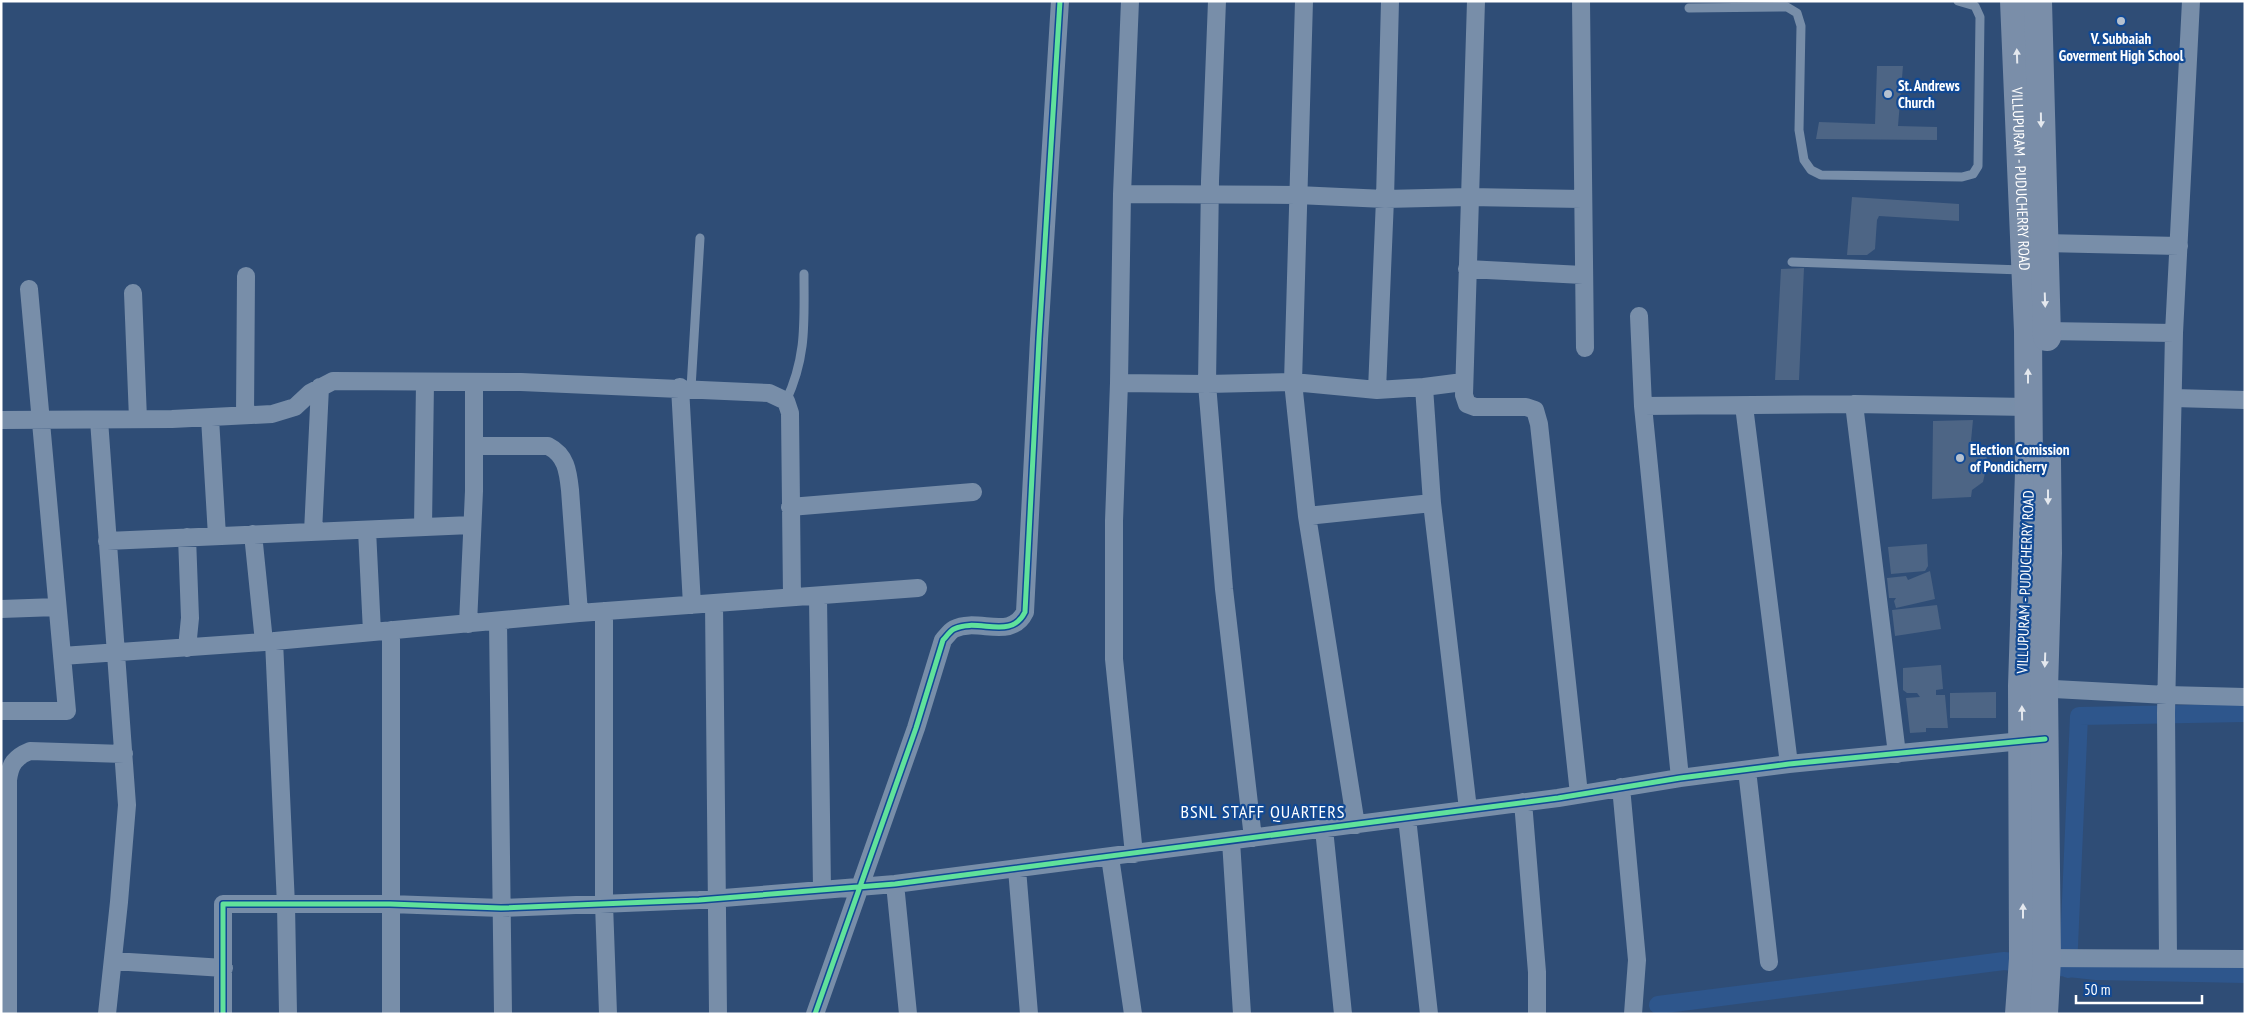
<svg xmlns="http://www.w3.org/2000/svg" width="2246" height="1015" font-family="'PT Sans Narrow',sans-serif">
<style>
.lines{fill:none;stroke-linecap:round;stroke-linejoin:round}
.canal{stroke:#2e568c;stroke-width:18}
.building{fill:#4d6585}
.lane{stroke:#788ea9;stroke-width:9}
.street{stroke:#788ea9;stroke-width:18}
.highway{stroke:#7a8ea9;stroke-width:28}
.cycleway-casing{stroke:#114994;stroke-width:8}
.cycleway{stroke:#60e19b;stroke-width:5}
.oneway{fill:#e4e8ee}
.poi-dot{fill:#b6c1cf;stroke:#114994;stroke-width:2}
.labels{text-anchor:middle;dominant-baseline:central;stroke-width:4.5;stroke-linejoin:round;paint-order:stroke}
.poi-label{font-size:15px;font-weight:bold;fill:#fff;stroke:#114994;text-anchor:start}
.street-label{font-size:15px;fill:#fff;stroke:#114994}
.quarter-label{font-size:18px;letter-spacing:1px;fill:#fff;stroke:#114994}
</style>
<rect width="100%" height="100%" fill="#2f4d76"/>
<g class="lines">
<path class="canal" d="M2068 969 2079 716 2245 713
M1658 1005 2004 961 2096 971 2245 974"/>
</g>
<path class="building" d="M1877 66H1903L1898 126 1937 127V140L1816 139 1819 122 1875 124Z
M1852 197 1959 204V221L1879 216 1877 220 1875 249 1867 255H1847Z
M1804 268 1799 380H1775L1781 269Z
M1973 420 1971 441 1979 445 1988 460 1983 482 1972 490 1971 497 1932 499 1933 421Z
M1927 544 1928 566 1925 571 1891 574 1888 547Z
M1930 571 1935 599 1896 608 1894 601 1896 598H1889L1887 578 1906 576 1908 580Z
M1937 605 1941 629 1895 636 1892 610Z
M1941 665 1943 689 1936 690V695H1945L1948 728H1926V732L1910 733 1906 698 1920 697 1917 693H1907L1903 690V668Z
M1996 692V718H1950V693Z"/>
<g class="lines">
<path class="lane" d="M1689 8 1787 7 1797 13 1801 26 1799 130 1804 160 1811 170 1821 175 1962 177 1973 174 1978 166 1980 17 1975 6 1958 1
M1792 262 2022 270
M691 388 700 238
M786 401C807 356 804 322 804 274"/>
<path class="street" d="M1130 1 1122 194 1119 383 1114 521V659L1134 854
M1217 1 1210 181 1207 384 1224 589 1253 838
M1304 1 1293 382 1307 516 1356 825
M1476 1 1464 395 1467 404 1475 407H1526L1535 410 1539 424 1579 794
M1581 1 1585 348
M1122 194 1297 195 1385 199 1469 197 1582 199
M2044 243 2179 246
M1467 269 1583 275
M133 293 138 419
M1639 316 1643 406 1680 778
M2046 331 2174 333
M1463 382 1424 387 1432 503 1468 809
M1119 383 1207 384 1293 382 1377 390 1424 387
M680 387 692 605
M1377 390 1385 199 1390 1
M2174 398 2245 400
M1854 404 1897 754
M1643 406 1854 404 2028 407
M1744 406 1789 764
M245 415 246 276
M210 418 217 536
M1 420 172 419 272 414 295 407 310 393 333 381 521 382 769 393 786 401 790 413 792 597
M99 420 127 805 119 902 107 1014
M474 446H548C566 455 568 471 570 490L579 613
M790 507 973 492
M1307 516 1432 503
M423 527 425 382
M367 530 372 632
M313 532 320 387
M253 534 264 642
M187 537 190 618 187 648
M107 541 471 525
M818 597 822 889
M714 603 718 1014
M1 609 57 607
M604 611V904L608 1014
M498 621 503 1014
M468 624 474 491V382
M391 630V1014
M274 641 286 905 288 1014
M62 656 264 642 579 613 918 588
M2035 688 2167 695 2245 697
M1 711H67L29 289
M1747 770 1769 962
M1621 787 1637 960 1633 1014
M1523 802 1537 972V1014
M1407 818 1429 1014
M1324 829 1343 1014
M1231 841 1242 1014
M1110 857 1133 1014
M1017 869 1029 1014
M895 884 908 1014
M2036 958 2245 959
M2168 958 2166 713 2174 333 2191 1
M113 961 224 968
M8 1014V780C10 764 15 757 30 751L124 754
M223 1014V904H390L501 908 699 900 895 884 1558 798 1680 778 1789 764 2032 740
M815 1014 916 728 943 640C946 637 950 631 954 629 978 617 1011 641 1025 612L1039 339 1060 1"/>
<g class="highway">
<path id="s1" d="M2014 1 2028 331 2029 472 2022 686 2023 959 2019 1014"/>
<path d="M2038 1 2047 337"/>
<path d="M2044 1014 2047 959 2044 689 2048 553 2047 460"/>
</g>
<g class="cycleway-casing">
<path id="cycleway" d="M223 1014V904H390L501 908 699 900 895 884 1558 798 1680 778 1789 764 2045 739
M815 1014 916 728 943 640C946 637 950 631 954 629 978 617 1011 641 1025 612L1039 339 1060 1"/>
</g>
<use href="#cycleway" class="cycleway"/>
</g>
<defs><path id="oneway-solid" d="M-6-.8H1V-3.2L6.5 0L1 3.2V.8H-6Z" transform="scale(1.25)"/></defs>
<g class="oneway">
<use href="#oneway-solid" transform="translate(2017 56) rotate(-92)"/>
<use href="#oneway-solid" transform="translate(2041 120) rotate(89)"/>
<use href="#oneway-solid" transform="translate(2045 300) rotate(88)"/>
<use href="#oneway-solid" transform="translate(2028 376) rotate(-90)"/>
<use href="#oneway-solid" transform="translate(2048 497) rotate(90)"/>
<use href="#oneway-solid" transform="translate(2045 660) rotate(92)"/>
<use href="#oneway-solid" transform="translate(2022 713) rotate(-91)"/>
<use href="#oneway-solid" transform="translate(2023 911) rotate(-90)"/>
</g>
<g class="poi-dot">
<circle cx="2121" cy="21" r="5"/>
<circle cx="1888" cy="94" r="5"/>
<circle cx="1960" cy="458" r="5"/>
</g>
<g class="labels">
<g class="poi-label">
<text x="2121" y="38" text-anchor="middle">V. Subbaiah<tspan x="2121" dy="17">Goverment High School</tspan></text>
<text x="1898" y="85">St. Andrews<tspan x="1898" dy="17">Church</tspan></text>
<text x="1970" y="449">Election Comission<tspan x="1970" dy="17">of Pondicherry</tspan></text>
</g>
<g class="street-label">
<text stroke="none"><textPath href="#s1" startOffset="178">VILLUPURAM - PUDUCHERRY ROAD</textPath></text>
<text transform="translate(2025 582) rotate(-88)">VILLUPURAM - PUDUCHERRY ROAD</text>
</g>
<g class="quarter-label">
<text x="1263" y="811">BSNL STAFF QUARTERS</text>
</g>
</g>
<rect width="2246" height="1015" fill="none" stroke="#ffffff" stroke-width="5"/>
<path d="M2076 995v8h126v-8" fill="none" stroke="#ffffff" stroke-width="2.5"/>
<text x="2084" y="995" font-size="15" fill="#ffffff" stroke="#114994" stroke-width="4" paint-order="stroke">50 m</text>
</svg>
